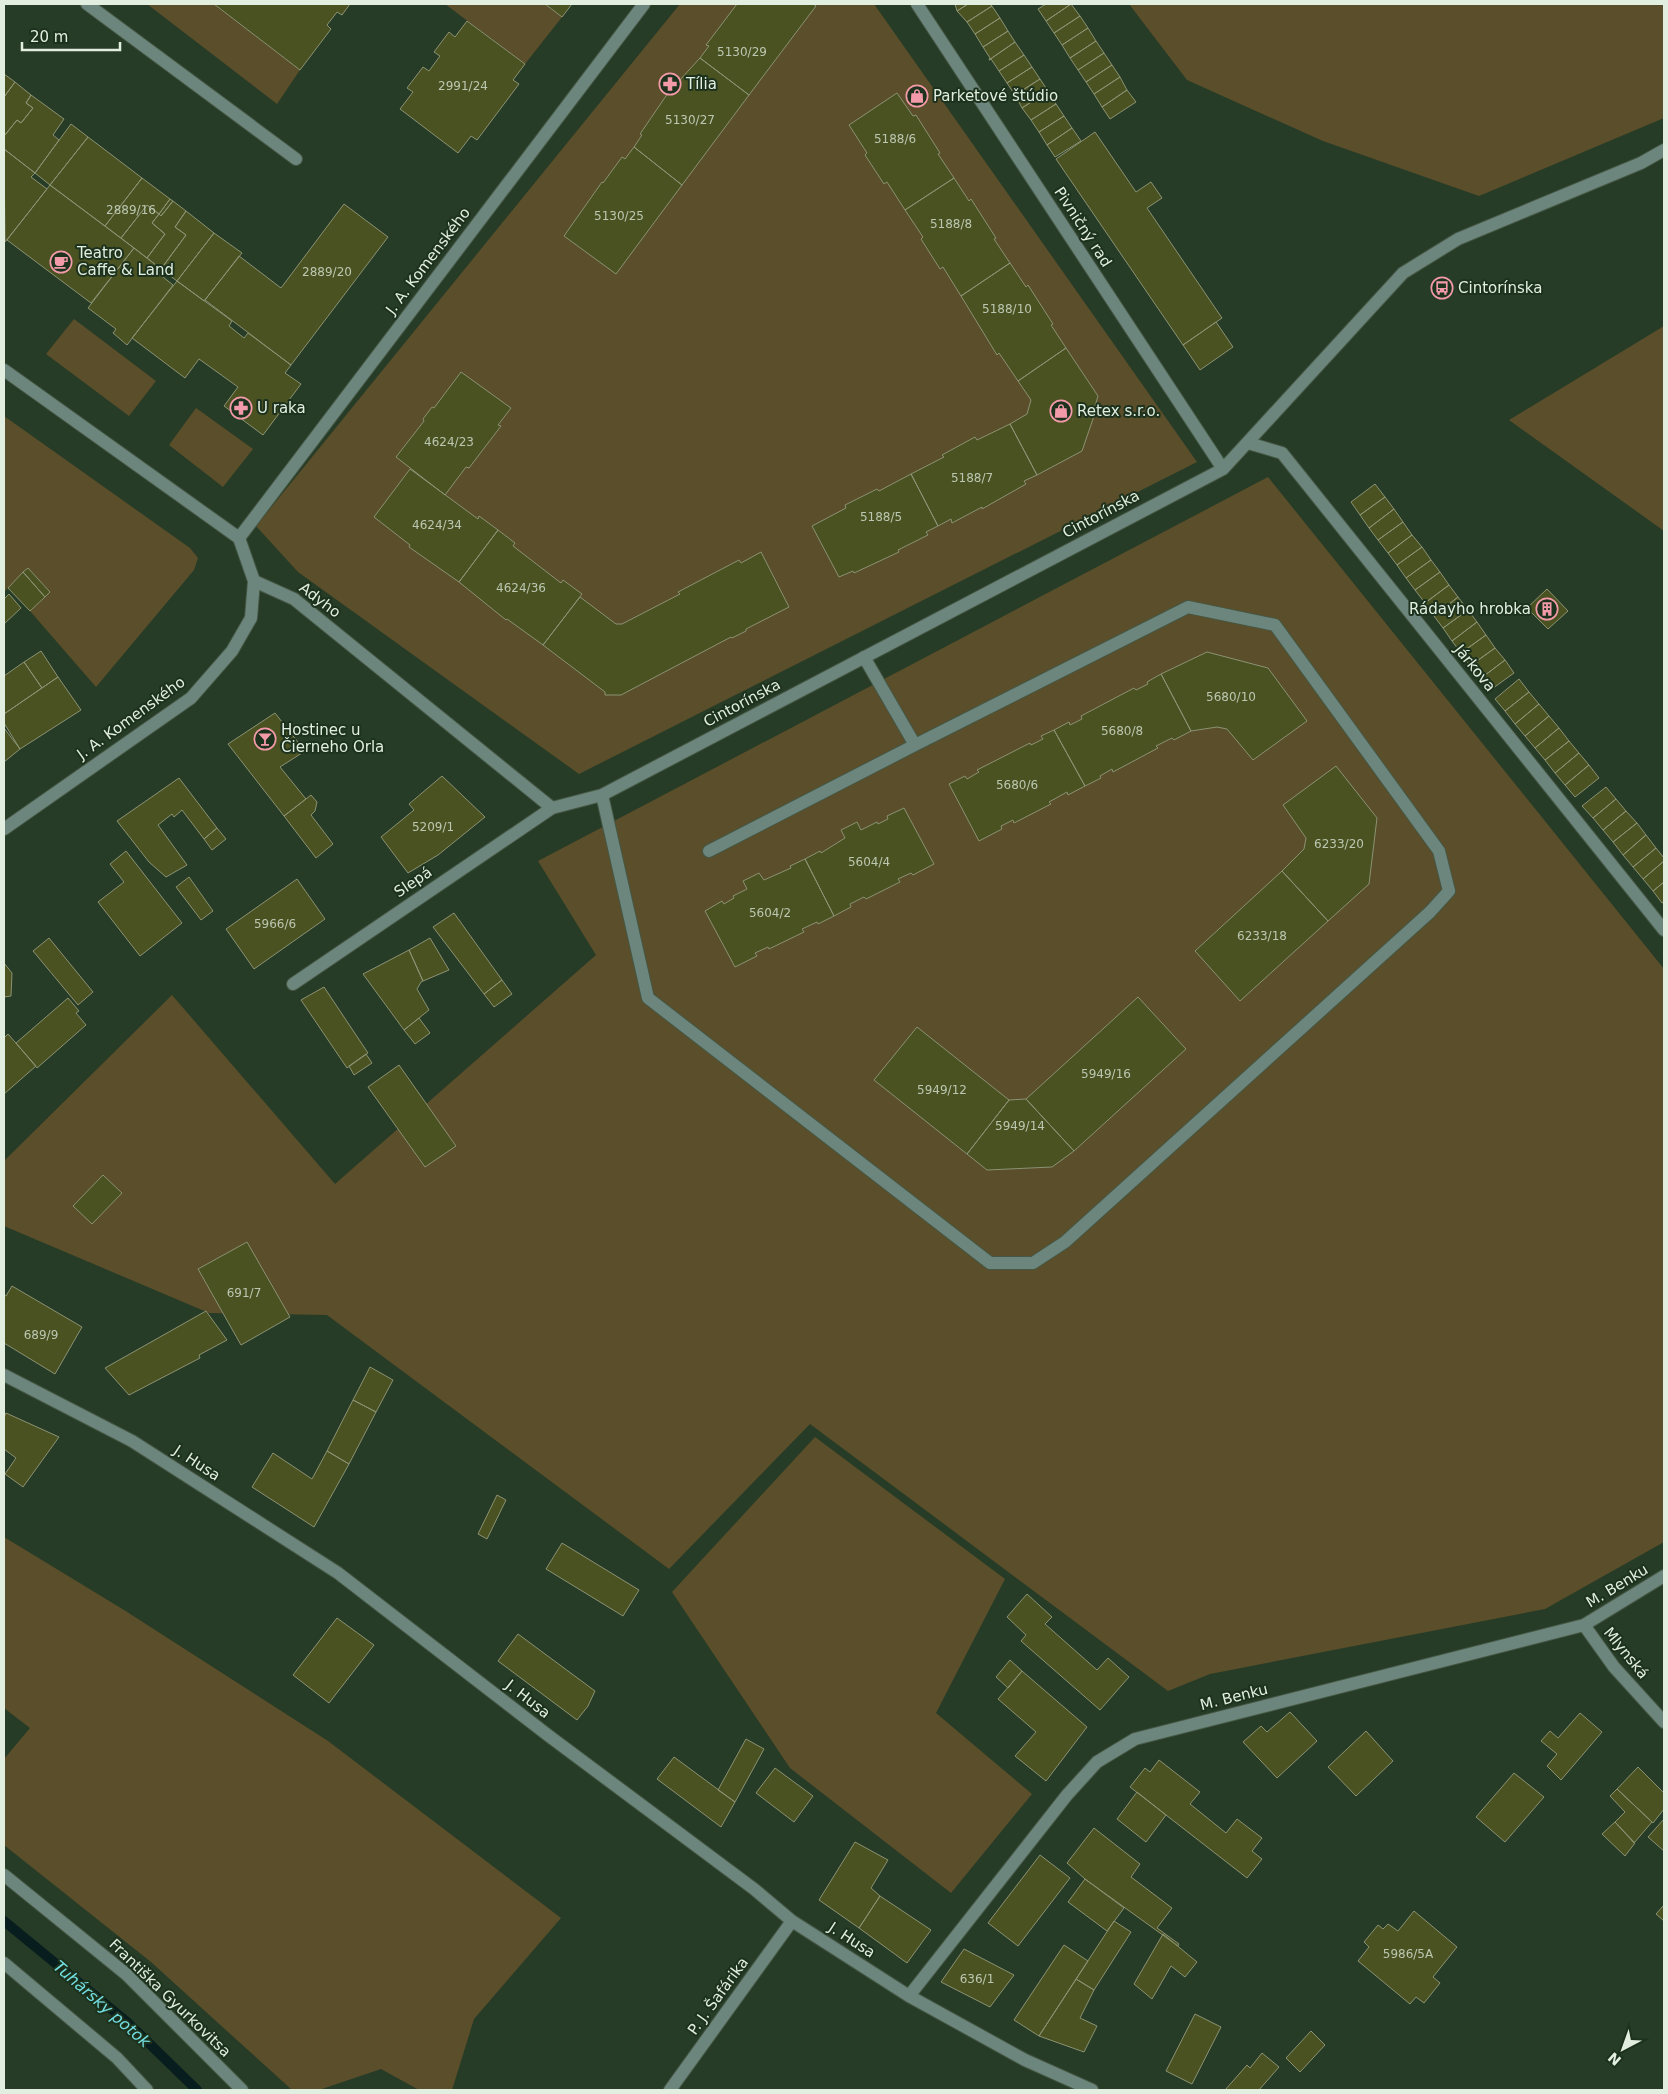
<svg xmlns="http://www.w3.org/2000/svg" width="1668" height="2094" font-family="'DejaVu Sans',sans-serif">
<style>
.green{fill:#5b4e2a}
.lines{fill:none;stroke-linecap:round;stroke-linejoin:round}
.stream{stroke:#071d1e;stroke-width:10}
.building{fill:#4a5222;stroke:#8b9273}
.minor-casing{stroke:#455845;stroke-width:14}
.minor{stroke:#6d867d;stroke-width:12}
.labels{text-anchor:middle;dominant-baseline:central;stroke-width:4;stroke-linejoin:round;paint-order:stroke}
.number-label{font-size:12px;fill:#bbc7b0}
.poi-label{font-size:15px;fill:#e1eee0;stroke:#1d321d;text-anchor:start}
.street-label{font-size:15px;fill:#e1eee0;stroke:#1d321d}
.water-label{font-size:16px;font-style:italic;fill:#72dee2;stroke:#1d321d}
</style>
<rect width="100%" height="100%" fill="#273c27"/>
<path class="green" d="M147 4H214L300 70 277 104Z
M445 4H545L562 17 525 64Z
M680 4H874L1197 462 579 774 298 572 256 526Z
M1129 4H1664V118L1479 196 1323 141 1187 80Z
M74 319 156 381 129 416 46 354Z
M1664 326V531L1509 420Z
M196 408 253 449 223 487 169 445Z
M4 416 190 548 198 558 194 570 96 687 30 611 50 592 28 568 4 592Z
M1268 477 1664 969V1542L1545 1609 1210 1674 1168 1691 810 1424 669 1569 327 1315 209 1313 4 1226V1161L172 995 335 1184 596 955 538 861Z
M815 1437 1005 1579 936 1713 1032 1794 951 1893 790 1768 672 1592Z
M4 1537 124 1610 328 1741 561 1918 474 2019 452 2090H419L381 2069 319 2090H292L151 1962 4 1845V1759L30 1728 4 1708Z"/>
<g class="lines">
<path class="stream" d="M4 1921 127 2022 197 2090"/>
</g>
<path class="building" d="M214 4H350L342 15 337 12 327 25 331 29 300 70Z
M545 4H572L562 17Z
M737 4H813L816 6 749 95 700 58 709 46 706 45Z
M955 4H968L957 11Z
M968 4H990L992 6 967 22 957 11Z
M1046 4H1071L1046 21 1038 9Z
M1071 4 1080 16 1054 33 1046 21Z
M992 6 1000 18 975 34 967 22Z
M1080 16 1088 28 1062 45 1054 33Z
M1000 18 1008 31 983 47 975 34Z
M467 21 525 64 513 80 519 84 477 140 471 136 458 153 400 109 413 92 407 88 423 67 429 71 440 56 434 52 449 32 455 37Z
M1088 28 1096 41 1070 58 1062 45Z
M1008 31 1015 42 989 60 990 58 983 47Z
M1096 41 1104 53 1078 70 1070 58Z
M1015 42 1024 55 999 71 991 59 989 60Z
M1104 53 1112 65 1086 82 1078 70Z
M1024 55 1032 67 1007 83 999 71Z
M700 58 749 95 682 185 634 147 642 135 640 134 668 93Z
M1112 65 1120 77 1094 94 1086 82Z
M1032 67 1040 79 1015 95 1007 83Z
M4 74 15 82 4 97Z
M1120 77 1127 90 1102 107 1094 94Z
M1040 79 1048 91 1022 108 1015 95Z
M15 82 31 95 26 103 33 108 21 123 17 120 5 135 4 134V97Z
M1127 90 1136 102 1110 119 1102 107Z
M1048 91 1056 104 1031 120 1022 108Z
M897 93 913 116 916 115 940 153 938 154 954 178 905 210 887 182 884 184 865 155 867 153 849 125Z
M31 95 64 119 53 135 59 140 35 173 4 149V134L5 135 17 120 21 123 33 108 26 103Z
M1056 104 1064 116 1039 132 1031 120Z
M1064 116 1072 128 1047 145 1039 132Z
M71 124 88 137 50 185 35 173Z
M1072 128 1081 141 1055 157 1047 145Z
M1095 132 1136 192 1151 182 1162 198 1147 208 1222 318 1183 345 1056 159Z
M88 137 142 178 105 226 50 185Z
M634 147 682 185 616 274 564 236 602 182 603 183 622 157 625 159Z
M4 149 35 173 31 177 47 189 5 242Z
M142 178 170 199 159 214 147 205 121 238 105 226Z
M954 178 969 201 971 199 996 238 994 239 1010 263 961 296 943 267 940 269 921 239 923 237 905 210Z
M50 185 134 248 91 303 7 240Z
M170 199 173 201 161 216 159 214Z
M173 201 186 211 175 227 186 235 161 269 147 258 165 234 152 223 159 214 161 216Z
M344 204 388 237 291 365 205 300 239 256 281 288Z
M147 205 159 214 152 223 165 234 147 258 121 238Z
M186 211 214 233 177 281 161 269 186 235 175 227Z
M214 233 242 253 204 301 177 281Z
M134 248 161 269 158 273 173 285 127 345 113 333 116 329 88 308Z
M1010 263 1026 287 1028 285 1053 324 1051 325 1066 348 1018 381 999 353 997 355 961 296Z
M177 281 232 321 229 326 244 338 248 333 291 365 285 373 301 384 263 435 224 406 238 387 199 359 185 378 132 338Z
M1216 322 1233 347 1200 370 1183 345Z
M1066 348 1098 396 1092 416H1094L1082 451 1037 475 1010 424 1027 414 1031 400 1018 381Z
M461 372 511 408 498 425 501 426 469 468 466 467 445 495 396 457 424 421 423 419 432 407 434 408Z
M1010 424 1037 475 1024 481 1026 484 982 509V507L952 523 951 519 938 526 911 474 944 457 942 455 975 437 977 440Z
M410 469 478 519 479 516 498 530 459 582 409 547 410 545 374 517Z
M911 474 938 526 926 532 928 535 898 550 899 552 854 573 853 571 839 577 812 526 846 508 845 505 877 489 879 491Z
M1375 484 1385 497 1360 515 1351 502Z
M1385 497 1394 509 1369 528 1360 515Z
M1394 509 1403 522 1378 540 1369 528Z
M1403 522 1412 535 1388 553 1378 540Z
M498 530 515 543 513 546 561 583 563 580 582 594 543 645 507 619 506 620 459 582Z
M1412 535 1422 547 1397 565 1388 553Z
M1422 547 1431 560 1406 578 1397 565Z
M761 552 789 607 746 629V631L732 638 731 637 621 695H605V692L543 645 580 597 616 624H622L680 594 678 592 739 560 741 563Z
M1431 560 1440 572 1415 590 1406 578Z
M28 568 50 592 45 597 23 572Z
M23 572 45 597 30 611 8 588Z
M1440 572 1449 585 1425 603 1415 590Z
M1449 585 1458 597 1434 616 1425 603Z
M1547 589 1568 611 1548 629 1527 608Z
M9 594 21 608 4 624V599Z
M1458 597 1468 610 1443 628 1434 616Z
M1468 610 1477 622 1452 641 1443 628Z
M1477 622 1486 635 1461 653 1452 641Z
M1486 635 1495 648 1470 666 1461 653Z
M1495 648 1505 660 1480 679 1470 666Z
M41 651 58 677 42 688 24 662Z
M1207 652 1268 668 1307 721 1253 760 1227 729 1217 727 1191 731 1161 674Z
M1505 660 1514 673 1489 691 1480 679Z
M24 662 42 688 4 714V676Z
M1161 674 1191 731 1174 740 1172 738 1156 746 1158 748 1113 772 1112 769 1100 776 1101 778 1085 786 1054 730 1069 722 1070 725 1082 719 1081 716 1134 688 1136 690 1148 684 1147 682Z
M58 677 81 710 20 749 4 723V714Z
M1519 679 1529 692 1505 711 1495 699Z
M1529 692 1539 704 1515 724 1505 711Z
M1539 704 1549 716 1525 736 1515 724Z
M275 713 305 751 280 767 306 799 284 816 228 744Z
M1549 716 1559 728 1535 748 1525 736Z
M4 728 20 749 4 762Z
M1559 728 1569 741 1545 760 1535 748Z
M1054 730 1085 786 1068 795 1067 792 1049 802 1051 804 1014 823 1013 820 1001 826 1002 829 979 841 949 784 965 776 967 779 979 772 977 770 1030 743 1031 745 1043 739 1041 736Z
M1569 741 1579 753 1555 773 1545 760Z
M1579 753 1589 765 1565 785 1555 773Z
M1589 765 1599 778 1575 797 1565 785Z
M1336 766 1377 818 1369 884 1328 921 1282 871 1304 849 1306 838 1283 805Z
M442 776 485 817 438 855 408 873 381 837 414 810 409 804Z
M179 778 217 828 204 839 182 810 174 817 172 814 158 825 187 865 166 877 149 862 117 821Z
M1606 787 1616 799 1593 818 1582 806Z
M311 795 317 802 315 811 311 815 333 844 316 858 284 816Z
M1616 799 1626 811 1603 830 1593 818Z
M904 808 934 864 913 875 911 873 898 879 900 882 866 899 864 897 850 904 851 907 834 916 805 859 820 851 821 853 845 838 841 830 857 822 861 830 877 822 878 824 888 819 887 816Z
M1626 811 1637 823 1613 842 1603 830Z
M1637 823 1646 835 1623 855 1613 842Z
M217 828 226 839 212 850 204 839Z
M1646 835 1656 848 1633 867 1623 855Z
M1656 848 1664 858V861L1643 879 1633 867Z
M126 851 182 923 140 956 98 902 124 882 110 864Z
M805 859 834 916 818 924 817 922 802 929 804 932 769 949 768 947 755 953 757 956 735 967 705 911 722 901 724 904 734 898 733 896 747 889 743 881 759 873 764 880 791 868 790 866Z
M1664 861V882L1653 891 1643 879Z
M1282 871 1328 921 1240 1001 1195 951Z
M189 877 213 911 201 920 176 887Z
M297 879 325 919 254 969 226 929Z
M1664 882V902L1662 903 1653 891Z
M454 913 502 980 484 994 433 927Z
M49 938 93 992 78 1005 33 951Z
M430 938 449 970 423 981 409 950Z
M409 950 423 981 421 982 417 989 429 1010 404 1030 363 974Z
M4 963 12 973 11 996 4 997Z
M502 980 512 994 494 1007 484 994Z
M324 987 368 1053 347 1068 301 1000Z
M1138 997 1186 1049 1074 1151 1026 1099Z
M68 998 79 1011 76 1013 86 1025 37 1068 16 1043Z
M419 1018 430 1033 415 1044 404 1030Z
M917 1027 1009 1100 967 1154 874 1080Z
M8 1034 36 1066 4 1094V1038Z
M366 1054 372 1063 354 1075 349 1066Z
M399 1065 456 1146 425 1167 368 1087Z
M1026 1099 1074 1151 1052 1167 987 1170 967 1154 1009 1100Z
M103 1175 122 1193 92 1224 73 1206Z
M247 1242 290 1317 241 1345 198 1269Z
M12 1286 82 1327 55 1374 4 1343V1295L6 1296Z
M206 1311 227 1340 199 1355 200 1358 129 1395 105 1368Z
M370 1367 393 1380 376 1412 353 1400Z
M353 1400 376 1412 349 1464 327 1451Z
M6 1413 59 1437 23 1487 5 1474 16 1458 4 1449V1417Z
M327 1451 349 1464 314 1527 252 1487 273 1453 312 1479Z
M497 1495 506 1500 487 1539 478 1534Z
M562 1543 639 1590 623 1616 546 1569Z
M1027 1594 1052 1617 1045 1624 1097 1670 1108 1658 1129 1677 1100 1710 1021 1641 1026 1635 1007 1617Z
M337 1618 374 1645 329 1703 293 1675Z
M518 1634 595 1691 588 1706 577 1720 498 1661Z
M1010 1660 1022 1671 1008 1688 996 1677Z
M1022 1671 1087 1727 1046 1781 1015 1756 1036 1732 998 1699Z
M1290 1712 1317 1741 1277 1778 1243 1742 1261 1726 1267 1732Z
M1580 1713 1602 1732 1561 1780 1547 1766 1557 1754 1541 1741 1550 1731 1558 1738Z
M1366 1731 1393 1761 1356 1796 1328 1767Z
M746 1739 764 1749 735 1802 718 1790Z
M674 1757 735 1802 721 1827 657 1779Z
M1159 1760 1200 1792 1190 1804 1226 1833 1237 1819 1262 1838 1252 1851 1262 1859 1247 1878 1130 1787 1145 1768 1150 1772Z
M1638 1767 1664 1793V1809L1653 1823 1617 1789Z
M775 1768 813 1796 794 1822 756 1793Z
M1514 1773 1544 1797 1505 1842 1476 1817Z
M1617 1789 1652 1822 1634 1843 1615 1822 1625 1812 1610 1796Z
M1137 1792 1166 1815 1146 1842 1117 1819Z
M1664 1819V1851L1648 1837Z
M1615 1822 1635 1843 1625 1856 1602 1834Z
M1094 1828 1140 1864 1131 1877 1172 1908 1157 1928 1179 1944 1178 1946 1085 1879 1067 1863Z
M855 1842 888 1860 871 1888 880 1896 859 1928 819 1900Z
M1040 1855 1070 1878 1018 1946 988 1923Z
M1085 1879 1124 1908 1107 1931 1068 1902Z
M880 1896 931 1930 907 1963 859 1928Z
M1664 1905V1921L1656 1914Z
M1414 1911 1457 1947 1433 1977 1440 1983 1424 2003 1416 1997 1410 2004 1358 1961 1369 1947 1364 1942 1378 1925 1383 1929 1388 1924 1398 1931Z
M1114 1921 1131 1932 1094 1990 1076 1979Z
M1163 1934 1197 1962 1185 1977 1171 1966 1152 1999 1134 1984Z
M1064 1945 1088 1961 1039 2036 1014 2020Z
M964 1949 1014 1975 990 2007 941 1982Z
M1076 1979 1094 1990 1080 2018 1097 2026 1084 2052 1039 2036Z
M1195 2014 1221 2027 1192 2084 1166 2071Z
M1311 2031 1325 2045 1300 2072 1286 2058Z
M1262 2053 1279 2067 1259 2090H1225L1247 2065 1250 2068Z"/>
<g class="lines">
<g class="minor-casing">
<path id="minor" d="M87 4 296 159
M917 4 1223 469
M4 370 239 538 254 581 251 618 232 651 191 698 4 829
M1248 443 1282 453 1664 930
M239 538 644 4
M254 581 294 599 552 808
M602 795 648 998 990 1263H1033L1065 1242 1430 912 1449 891 1439 851 1275 625 1188 607 915 745 864 657
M709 851 915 745
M293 984 552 808 602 795 1223 469 1403 273 1458 239 1641 163 1664 150
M4 1375 132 1441 338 1573 549 1736 754 1889 792 1921 909 1996 1025 2060 1092 2090
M1584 1625 1614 1667 1664 1722
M4 1875 126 1974 242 2090
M4 1963 117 2058 147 2090
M909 1996 1067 1795 1097 1762 1135 1739 1584 1625 1664 1576
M670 2090 792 1921"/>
</g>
<use href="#minor" class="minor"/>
</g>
<defs>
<g id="pharmacy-ring" transform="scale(1.125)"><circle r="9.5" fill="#1d321d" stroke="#f39aa9" stroke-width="1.5"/><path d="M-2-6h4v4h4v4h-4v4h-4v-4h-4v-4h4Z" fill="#f39aa9"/></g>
<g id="shop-ring" transform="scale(1.125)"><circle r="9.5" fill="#1d321d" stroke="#f39aa9" stroke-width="1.5"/><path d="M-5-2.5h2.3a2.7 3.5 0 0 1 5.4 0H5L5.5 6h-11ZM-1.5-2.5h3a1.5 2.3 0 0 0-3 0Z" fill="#f39aa9"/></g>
<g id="cafe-ring" transform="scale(1.125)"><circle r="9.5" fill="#1d321d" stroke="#f39aa9" stroke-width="1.5"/><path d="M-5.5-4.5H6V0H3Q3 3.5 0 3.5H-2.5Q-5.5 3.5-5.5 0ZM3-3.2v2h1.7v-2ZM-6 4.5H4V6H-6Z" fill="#f39aa9"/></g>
<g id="bus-ring" transform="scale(1.125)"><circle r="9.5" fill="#1d321d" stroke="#f39aa9" stroke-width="1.5"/><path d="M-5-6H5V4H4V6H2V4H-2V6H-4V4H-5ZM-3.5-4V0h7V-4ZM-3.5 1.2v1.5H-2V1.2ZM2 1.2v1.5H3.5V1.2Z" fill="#f39aa9"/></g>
<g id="building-ring" transform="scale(1.125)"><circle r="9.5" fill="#1d321d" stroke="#f39aa9" stroke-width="1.5"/><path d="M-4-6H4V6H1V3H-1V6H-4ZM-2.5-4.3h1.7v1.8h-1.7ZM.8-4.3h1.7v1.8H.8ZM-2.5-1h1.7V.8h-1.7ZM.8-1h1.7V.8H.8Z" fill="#f39aa9"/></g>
<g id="bar-ring" transform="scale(1.125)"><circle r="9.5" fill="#1d321d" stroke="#f39aa9" stroke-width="1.5"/><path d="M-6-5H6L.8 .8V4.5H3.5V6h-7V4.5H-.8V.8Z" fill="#f39aa9"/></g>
</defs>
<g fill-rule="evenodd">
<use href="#pharmacy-ring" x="670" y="84"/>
<use href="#shop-ring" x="917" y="96"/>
<use href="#cafe-ring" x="61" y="262"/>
<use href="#bus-ring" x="1442" y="288"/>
<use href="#pharmacy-ring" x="241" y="408"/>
<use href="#shop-ring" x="1061" y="411"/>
<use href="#building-ring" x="1547" y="609"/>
<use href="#bar-ring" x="265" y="739"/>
</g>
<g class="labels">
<g class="number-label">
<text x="742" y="52">5130/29</text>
<text x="463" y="86">2991/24</text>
<text x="690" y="120">5130/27</text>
<text x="895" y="139">5188/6</text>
<text x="131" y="210">2889/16</text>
<text x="619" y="216">5130/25</text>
<text x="951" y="224">5188/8</text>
<text x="327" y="272">2889/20</text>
<text x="1007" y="309">5188/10</text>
<text x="449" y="442">4624/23</text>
<text x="972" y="478">5188/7</text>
<text x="881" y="517">5188/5</text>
<text x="437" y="525">4624/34</text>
<text x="521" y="588">4624/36</text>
<text x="1231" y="697">5680/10</text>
<text x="1122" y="731">5680/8</text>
<text x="1017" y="785">5680/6</text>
<text x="433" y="827">5209/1</text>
<text x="1339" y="844">6233/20</text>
<text x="869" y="862">5604/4</text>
<text x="770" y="913">5604/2</text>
<text x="275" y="924">5966/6</text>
<text x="1262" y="936">6233/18</text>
<text x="1106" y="1074">5949/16</text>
<text x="942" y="1090">5949/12</text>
<text x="1020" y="1126">5949/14</text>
<text x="244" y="1293">691/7</text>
<text x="41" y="1335">689/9</text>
<text x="1408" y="1954">5986/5A</text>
<text x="977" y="1979">636/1</text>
</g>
<g class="poi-label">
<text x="686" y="84">Tília</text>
<text x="933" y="96">Parketové štúdio</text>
<text x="77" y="253">Teatro<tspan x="77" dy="17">Caffe &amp; Land</tspan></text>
<text x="1458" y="288">Cintorínska</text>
<text x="257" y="408">U raka</text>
<text x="1077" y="411">Retex s.r.o.</text>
<text x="1531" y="609" text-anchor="end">Rádayho hrobka</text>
<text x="281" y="730">Hostinec u<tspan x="281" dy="17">Čierneho Orla</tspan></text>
</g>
<g class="street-label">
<text transform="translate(1083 227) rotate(57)">Pivničný rad</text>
<text transform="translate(428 261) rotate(-53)">J. A. Komenského</text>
<text transform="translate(1101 514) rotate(-28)">Cintorínska</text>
<text transform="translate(320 600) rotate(37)">Adyho</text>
<text transform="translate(1475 668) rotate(51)">Járkova</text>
<text transform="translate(742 703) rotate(-28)">Cintorínska</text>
<text transform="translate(131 718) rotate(-36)">J. A. Komenského</text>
<text transform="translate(413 882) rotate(-34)">Slepá</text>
<text transform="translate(197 1463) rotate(33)">J. Husa</text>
<text transform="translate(1617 1586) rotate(-31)">M. Benku</text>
<text transform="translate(1626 1653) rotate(51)">Mlynská</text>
<text transform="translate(1234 1697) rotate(-14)">M. Benku</text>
<text transform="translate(528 1699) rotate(38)">J. Husa</text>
<text transform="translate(852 1940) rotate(33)">J. Husa</text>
<text transform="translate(718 1996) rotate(-54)">P. J. Šafárika</text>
<text transform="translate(170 1998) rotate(44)">Františka Gyurkovitsa</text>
</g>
<g class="water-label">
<text transform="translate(102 2004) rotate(41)">Tuhársky potok</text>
</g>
</g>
<rect width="1668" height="2094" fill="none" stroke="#e1eee0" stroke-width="10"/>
<g transform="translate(1623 2049) rotate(221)" stroke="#1d321d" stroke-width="4" paint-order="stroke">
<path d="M0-4L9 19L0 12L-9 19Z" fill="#e1eee0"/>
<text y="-8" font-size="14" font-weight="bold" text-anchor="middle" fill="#e1eee0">N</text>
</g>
<path d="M22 42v8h98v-8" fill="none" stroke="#e1eee0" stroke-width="2.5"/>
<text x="30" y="42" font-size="15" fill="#e1eee0" stroke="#1d321d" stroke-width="4" paint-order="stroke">20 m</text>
</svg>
